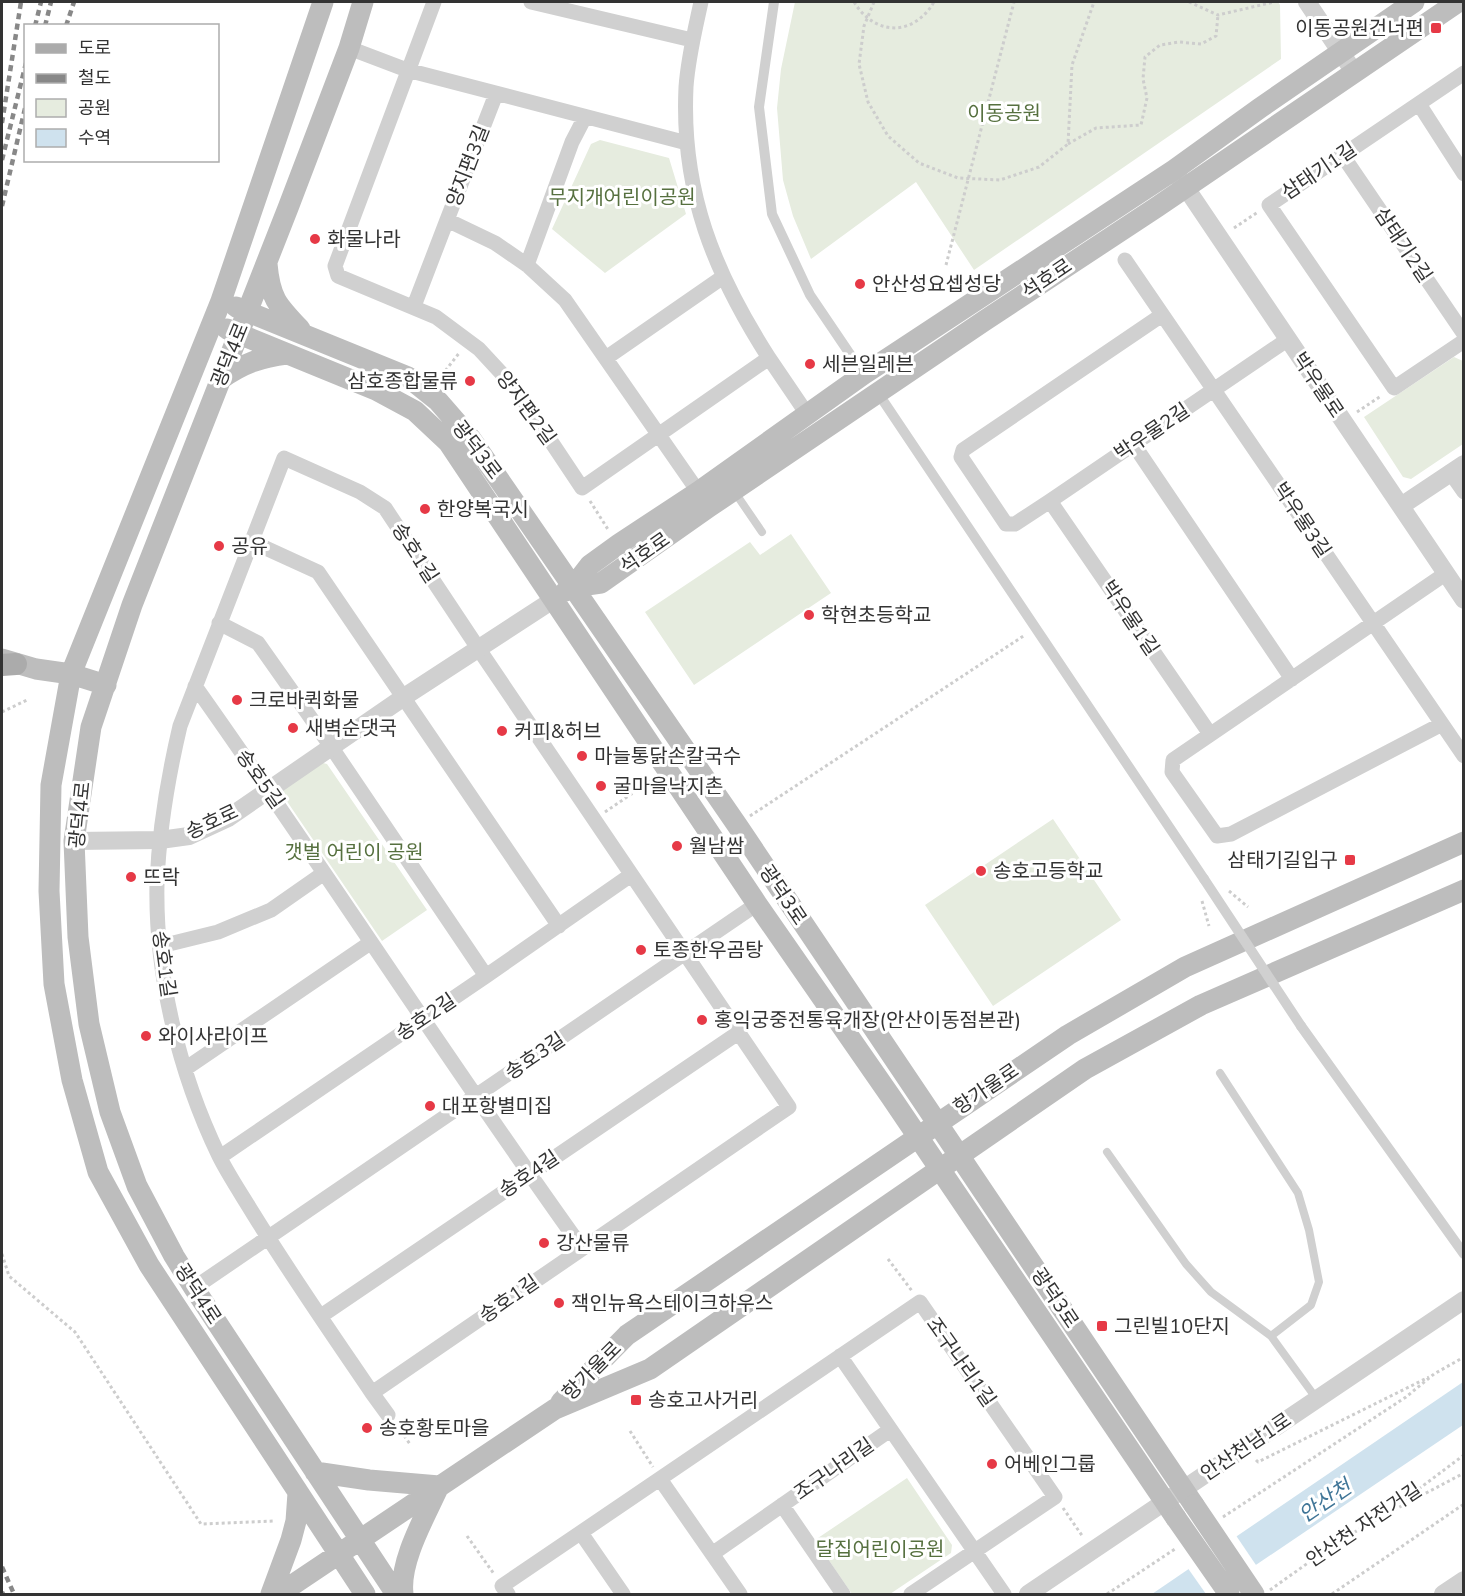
<svg xmlns="http://www.w3.org/2000/svg" width="1465" height="1596" font-family="'Nunito Sans','Noto Sans KR',sans-serif">
<style>
.green{fill:#e6ecdf}
.water{fill:#cfe2ee}
.pier{fill:#fff}
.lines{fill:none;stroke-linecap:round;stroke-linejoin:round}
.path{stroke:#cdcdcd;stroke-width:3;stroke-dasharray:3 3;stroke-linecap:butt}
.service{stroke:#d0d0d0;stroke-width:8}
.pedestrian{stroke:#d0d0d0;stroke-width:10}
.minor{stroke:#d0d0d0;stroke-width:15}
.tertiary{stroke:#d0d0d0;stroke-width:18}
.secondary{stroke:#bdbdbd;stroke-width:21}
.primary{stroke:#ababab;stroke-width:22}
.rail{stroke:#888;stroke-width:4.5;stroke-dasharray:6 4.5;stroke-linecap:butt}
.pedestrian-bridge{stroke:#d0d0d0;stroke-width:10}
.secondary-bridge{stroke:#bdbdbd;stroke-width:21}
.poi-dot{fill:#e63946;stroke:#fff;stroke-width:2}
.labels{text-anchor:middle;dominant-baseline:central;stroke-width:6;stroke-linejoin:round;paint-order:stroke}
.poi-label{font-size:20px;fill:#333;stroke:#fff;text-anchor:start}
.park-label{font-size:20px;fill:#56703f;stroke:#fff}
.street-label{font-size:20px;fill:#333;stroke:#fff}
.water-label{font-size:21px;font-style:italic;fill:#3f7597;stroke:#fff}
</style>
<rect width="100%" height="100%" fill="#fff"/>
<path class="green" d="M795 2H1278L1280 5 1281 59 974 270 916 182 811 259 793 216 783 180 777 108 781 69Z
M600 140 669 158 686 214 605 273 552 229 591 144Z
M1454 357 1463 361V444L1411 479 1403 477 1364 417Z
M791 534 831 593 694 685 645 612 750 542 760 555Z
M319 762 327 764 427 910 382 941 282 794 283 786Z
M1053 819 1121 920 993 1006 925 905Z
M907 1478 952 1545 951 1553 890 1594H852L815 1540Z"/>
<path class="water" d="M1463 1382V1425L1213 1594H1152Z"/>
<path class="pier" d="M1235 1534 1258 1568 1219 1594H1206L1187 1567Z"/>
<g class="lines">
<path class="path" d="M854 2C875 36 913 37 934 2
M874 2 864 26 859 64 868 102 888 136 919 163 958 178 1000 180 1039 167 1068 144 1072 65 1094 2
M1189 2 1218 15 1274 2
M1068 144 1096 128 1141 125 1147 98 1143 79 1145 57 1160 45 1179 42 1201 44 1216 36 1218 15
M1234 228 1258 212
M946 265 1014 2
M438 380 460 352
M1357 412 1381 396
M590 501 609 531
M2 712 27 700
M605 812 652 780
M750 816 1025 635
M1229 891 1248 907
M1202 901 1209 926
M2 1254 9 1276 75 1332 201 1524 274 1521
M888 1259 912 1291
M397 1426 410 1444
M630 1431 653 1467
M1256 1460 1258 1462 1429 1377
M1063 1508 1083 1537
M1394 1510 1464 1473
M1223 1517 1406 1397 1434 1374 1464 1357
M467 1536 494 1574
M1270 1590 1336 1543 1384 1515 1464 1455
M1107 1594 1175 1549
M1332 1594 1464 1504"/>
<path class="service" d="M734 491 762 532
M1220 1073 1298 1193 1309 1230 1319 1282 1311 1305 1271 1336
M1107 1152 1186 1264 1211 1292 1271 1336 1316 1398"/>
<path class="pedestrian" d="M774 2 759 107 772 214 810 295 856 363
M884 402 1204 879
M1301 1026 1464 1254"/>
<path class="minor" d="M434 2 335 266 338 276 436 317 479 349 516 389 582 488 769 358C714 272 681 192 686 87 688 58 695 30 701 2
M531 2 692 40
M349 48 407 70 687 143
M1464 73 1269 205 1394 388 1464 341
M496 94 447 220 495 243 527 265 565 300 704 500
M1419 104 1464 174
M1343 156 1464 334
M1125 260 1464 756
M527 265 572 142 585 117
M414 306 447 220
M1162 315 963 450 961 457 1006 524H1015L1050 501 1287 340
M606 358 723 277
M769 358 807 414
M1134 445 1292 679
M284 458 360 492 385 508 478 648 789 1107 372 1393C332 1334 291 1275 254 1215 242 1195 229 1176 219 1156 179 1073 155 975 157 883 159 830 168 777 180 726Z
M1450 472 1464 492
M1050 501 1210 734
M250 541 318 572 559 926
M219 623 258 643 332 748 486 976
M195 686C327 872 449 1063 582 1248
M1442 724 1231 834 1217 836 1172 772 1173 760 1445 574
M161 946 218 932 271 910 324 873
M185 1069 370 943
M220 1157 486 976 631 875
M194 1288 757 904
M321 1316 738 1033
M840 1356 1004 1594
M372 1393 388 1415
M660 1479 740 1594
M782 1505 843 1594
M581 1533 623 1594
M712 1554 890 1430
M508 1594 502 1586 920 1302 1055 1497 911 1594"/>
<path class="tertiary" d="M1307 2 1354 72
M1178 176 1464 600
M1401 506 1464 464
M74 841 160 840 189 836 228 818 404 697 553 600
M1028 1594 1464 1300
M1443 1594 1464 1580"/>
<path class="secondary" d="M323 2 221 301 71 674 51 785 49 891 54 984 72 1080 98 1172 149 1265 365 1594
M363 2 349 48 288 208 132 605 91 727 74 841 78 937 89 1024 110 1112 137 1186 174 1256 194 1288 396 1594
M267 264C270 298 277 305 300 329
M236 307 408 377 438 401 471 439 737 825 1194 1505
M227 329 376 390 415 411 448 442 757 904 891 1097 1176 1518
M221 379C242 364 261 357 287 354
M573 587 601 583 709 507 984 321 1157 207 1458 2
M566 591 573 587 590 565 619 544 698 492 864 374 1174 170 1260 108 1414 2
M2 659 36 669 71 674 106 685
M561 1402 627 1335 1068 1035 1185 967 1464 842
M315 1472 369 1480 439 1486
M271 1594 291 1540 296 1521 298 1493
M279 1594 555 1409 650 1369 1085 1069 1201 1005 1464 890
M403 1594C399 1561 425 1517 439 1486"/>
<path class="primary" d="M2 665 16 664"/>
<path class="rail" d="M35 26 41 2
M45 26 51 2
M66 26 74 2
M2 123 21 2
M2 160 26 63
M2 206 26 104
M2 1567 14 1594
M2 1592 3 1594"/>
<path class="pedestrian-bridge" d="M1204 879 1301 1026"/>
<path class="secondary-bridge" d="M1194 1505 1254 1594
M1176 1518 1229 1594"/>
</g>
<g class="poi-dot">
<rect x="1430" y="22" width="12" height="12" rx="3"/>
<circle cx="315" cy="239" r="6"/>
<circle cx="860" cy="284" r="6"/>
<circle cx="810" cy="364" r="6"/>
<circle cx="470" cy="381" r="6"/>
<circle cx="425" cy="509" r="6"/>
<circle cx="219" cy="546" r="6"/>
<circle cx="809" cy="615" r="6"/>
<circle cx="237" cy="700" r="6"/>
<circle cx="293" cy="728" r="6"/>
<circle cx="502" cy="731" r="6"/>
<circle cx="582" cy="756" r="6"/>
<circle cx="601" cy="786" r="6"/>
<circle cx="677" cy="846" r="6"/>
<rect x="1344" y="854" width="12" height="12" rx="3"/>
<circle cx="981" cy="871" r="6"/>
<circle cx="131" cy="877" r="6"/>
<circle cx="641" cy="950" r="6"/>
<circle cx="702" cy="1020" r="6"/>
<circle cx="146" cy="1036" r="6"/>
<circle cx="430" cy="1106" r="6"/>
<circle cx="544" cy="1243" r="6"/>
<circle cx="559" cy="1303" r="6"/>
<rect x="1096" y="1320" width="12" height="12" rx="3"/>
<rect x="630" y="1394" width="12" height="12" rx="3"/>
<circle cx="367" cy="1428" r="6"/>
<circle cx="992" cy="1464" r="6"/>
</g>
<g class="labels">
<g class="poi-label">
<text x="1424" y="28" text-anchor="end">이동공원건너편</text>
<text x="327" y="239">화물나라</text>
<text x="872" y="284">안산성요셉성당</text>
<text x="822" y="364">세븐일레븐</text>
<text x="458" y="381" text-anchor="end">삼호종합물류</text>
<text x="437" y="509">한양복국시</text>
<text x="231" y="546">공유</text>
<text x="821" y="615">학현초등학교</text>
<text x="249" y="700">크로바퀵화물</text>
<text x="305" y="728">새벽순댓국</text>
<text x="514" y="731">커피&amp;허브</text>
<text x="594" y="756">마늘통닭손칼국수</text>
<text x="613" y="786">굴마을낙지촌</text>
<text x="689" y="846">월남쌈</text>
<text x="1338" y="860" text-anchor="end">삼태기길입구</text>
<text x="993" y="871">송호고등학교</text>
<text x="143" y="877">뜨락</text>
<text x="653" y="950">토종한우곰탕</text>
<text x="714" y="1020">홍익궁중전통육개장(안산이동점본관)</text>
<text x="158" y="1036">와이사라이프</text>
<text x="442" y="1106">대포항별미집</text>
<text x="556" y="1243">강산물류</text>
<text x="571" y="1303">잭인뉴욕스테이크하우스</text>
<text x="1114" y="1326">그린빌10단지</text>
<text x="648" y="1400">송호고사거리</text>
<text x="379" y="1428">송호황토마을</text>
<text x="1004" y="1464">어베인그룹</text>
</g>
<g class="park-label">
<text x="1004" y="113">이동공원</text>
<text x="622" y="197">무지개어린이공원</text>
<text x="354" y="852">갯벌 어린이 공원</text>
<text x="880" y="1549">달집어린이공원</text>
</g>
<g class="street-label">
<text transform="translate(468 166) rotate(-69)">양지편3길</text>
<text transform="translate(1319 171) rotate(-34)">삼태기1길</text>
<text transform="translate(1403 245) rotate(56)">삼태기2길</text>
<text transform="translate(1047 279) rotate(-34)">석호로</text>
<text transform="translate(230 355) rotate(-68)">광덕4로</text>
<text transform="translate(1318 385) rotate(56)">박우물로</text>
<text transform="translate(526 408) rotate(54)">양지편2길</text>
<text transform="translate(1152 432) rotate(-34)">박우물2길</text>
<text transform="translate(477 450) rotate(53)">광덕3로</text>
<text transform="translate(1302 520) rotate(56)">박우물3길</text>
<text transform="translate(415 553) rotate(57)">송호1길</text>
<text transform="translate(645 553) rotate(-35)">석호로</text>
<text transform="translate(1130 618) rotate(56)">박우물1길</text>
<text transform="translate(260 779) rotate(55)">송호5길</text>
<text transform="translate(80 815) rotate(-84)">광덕4로</text>
<text transform="translate(212 822) rotate(-25)">송호로</text>
<text transform="translate(783 895) rotate(56)">광덕3로</text>
<text transform="translate(164 964) rotate(82)">송호1길</text>
<text transform="translate(426 1017) rotate(-34)">송호2길</text>
<text transform="translate(535 1056) rotate(-34)">송호3길</text>
<text transform="translate(986 1089) rotate(-34)">항가울로</text>
<text transform="translate(529 1174) rotate(-34)">송호4길</text>
<text transform="translate(198 1294) rotate(57)">광덕4로</text>
<text transform="translate(1055 1298) rotate(56)">광덕3로</text>
<text transform="translate(509 1299) rotate(-35)">송호1길</text>
<text transform="translate(961 1362) rotate(55)">조구나리1길</text>
<text transform="translate(592 1371) rotate(-45)">항가울로</text>
<text transform="translate(1246 1447) rotate(-34)">안산천남1로</text>
<text transform="translate(834 1469) rotate(-35)">조구나리길</text>
<text transform="translate(1364 1525) rotate(-34)">안산천 자전거길</text>
</g>
<g class="water-label">
<text transform="translate(1325 1501) rotate(-34)">안산천</text>
</g>
</g>
<rect width="1465" height="1596" fill="none" stroke="#333333" stroke-width="6"/>
<rect x="24" y="24" width="195" height="138" fill="#ffffff" stroke="#adadad" stroke-width="1.5"/>
<rect x="36" y="44" width="30" height="9" fill="#ababab" stroke="#adadad" stroke-width="1.5"/>
<text x="78" y="54" font-size="18" fill="#333333">도로</text>
<rect x="36" y="74" width="30" height="9" fill="#888888" stroke="#adadad" stroke-width="1.5"/>
<text x="78" y="84" font-size="18" fill="#333333">철도</text>
<rect x="36" y="99" width="30" height="18" fill="#e6ecdf" stroke="#adadad" stroke-width="1.5"/>
<text x="78" y="114" font-size="18" fill="#333333">공원</text>
<rect x="36" y="129" width="30" height="18" fill="#cfe2ee" stroke="#adadad" stroke-width="1.5"/>
<text x="78" y="144" font-size="18" fill="#333333">수역</text>
</svg>
